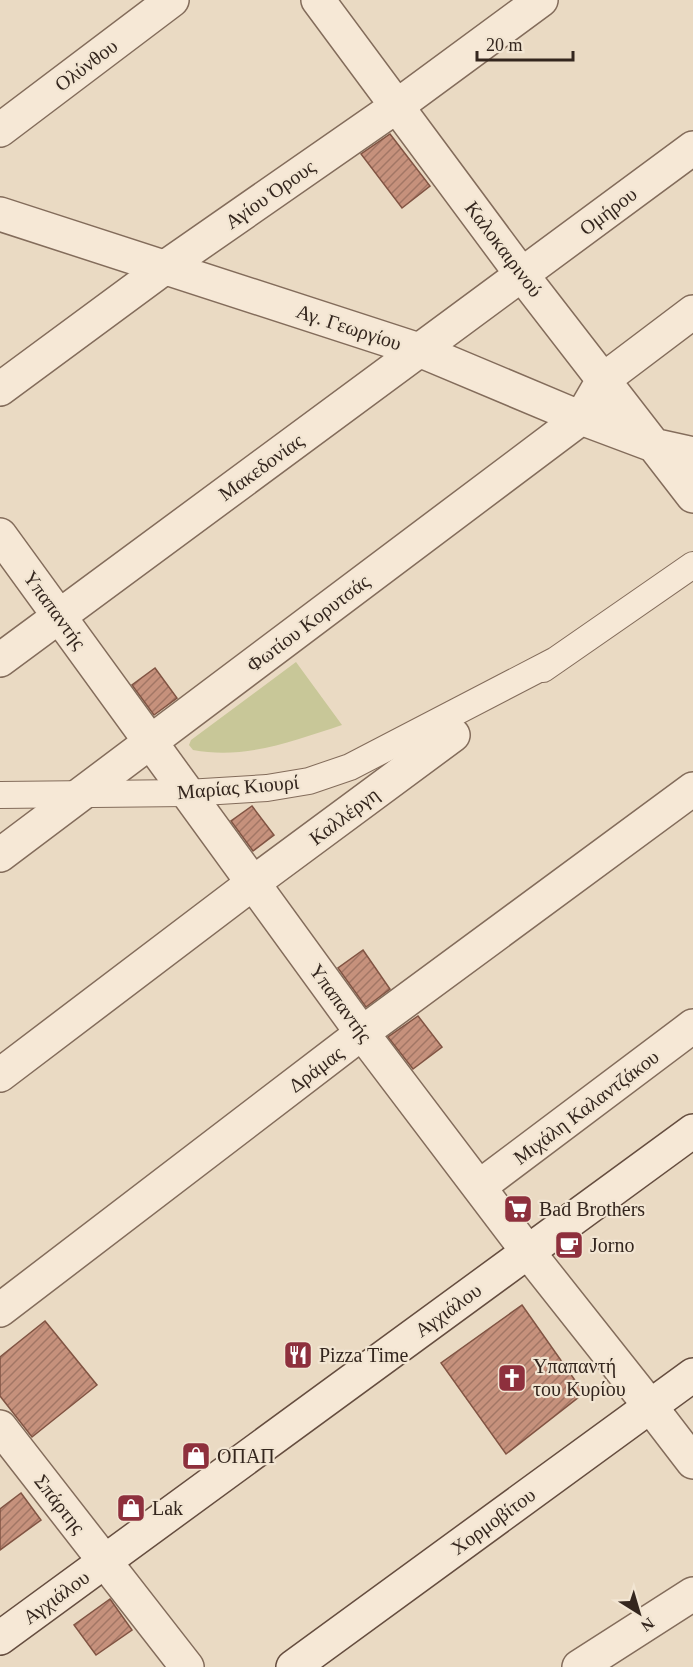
<svg xmlns="http://www.w3.org/2000/svg" width="693" height="1667" font-family="'Times New Roman',serif">
<style>
.green{fill:#c8c798}
.building{fill:url(#building-hatch);stroke:#815443;stroke-width:1.5}
.lines{fill:none;stroke-linecap:round;stroke-linejoin:round}
.pedestrian-casing{stroke:#836c5b;stroke-width:28}
.minor-casing{stroke:#836c5b;stroke-width:36}
.secondary-casing{stroke:#654d3f;stroke-width:36}
.pedestrian{stroke:#f6e8d6;stroke-width:26}
.minor{stroke:#f6e8d6;stroke-width:33}
.secondary{stroke:#f6e8d6;stroke-width:33}
.labels{text-anchor:middle;dominant-baseline:central;stroke-width:4.5;stroke-linejoin:round;paint-order:stroke}
.street-label{font-size:20px;fill:#34261e;stroke:#f2e5d2}
.poi-label{font-size:20px;fill:#34261e;stroke:#f2e5d2;text-anchor:start}
</style>
<defs>
<pattern id="building-hatch" width="6" height="6" patternUnits="userSpaceOnUse" patternTransform="scale(1.5)"><rect width="6" height="6" fill="#c6917c"/><path d="M-1 1l2-2M0 6l6-6M5 7l2-2" fill="none" stroke="#a27665"/></pattern>
</defs>
<rect width="100%" height="100%" fill="#eadac3"/>
<path class="green" d="M296 662 342 725C293 741 245 760 193 750L189 745 191 740Z"/>
<path class="building" d="M390 134 430 186 402 208 361 154Z
M155 668 177 698 154 715 132 685Z
M252 806 274 835 253 851 231 821Z
M363 950 390 989 366 1007 338 968Z
M418 1016 442 1047 413 1069 388 1037Z
M522 1305 584 1393 506 1454 441 1363Z
M45 1321 97 1385 32 1437 0 1396V1357Z
M21 1493 41 1520 0 1550V1509Z
M110 1599 132 1630 96 1655 74 1625Z"/>
<g class="lines">
<g class="pedestrian-casing">
<path id="pedestrian" d="M543 669 693 565
M0 795 187 793 267 788 309 781 350 767 556 660"/>
</g>
<g class="minor-casing">
<path id="minor" d="M318 0 522 275 693 496
M0 130 172 0
M0 214 419 350 581 418 653 445 693 454
M0 389 164 268 397 106 541 0
M0 535 362 1033 528 1252 650 1406 693 1462
M0 660 693 148
M0 855 581 418 603 380 693 312
M0 1075 253 883 453 735
M479 1187 693 1026
M0 1310 362 1033 693 789
M0 1427 187 1667
M579 1667 693 1594"/>
</g>
<g class="secondary-casing">
<path id="secondary" d="M0 1638 693 1131
M293 1667 693 1375"/>
</g>
<use href="#pedestrian" class="pedestrian"/>
<use href="#minor" class="minor"/>
<use href="#secondary" class="secondary"/>
</g>
<defs>
<g id="supermarket-square" transform="scale(1.5)"><rect x="-9" y="-9" width="18" height="18" rx="4" fill="#8e303d" stroke="#f2e5d2"/><path d="M-6-5.5h2.5l.6 2H6L4.5 2H-2.5L-4.4-4H-6ZM-1.5 3.2a1.3 1.3 0 1 0 .1 0ZM3 3.2a1.3 1.3 0 1 0 .1 0Z" fill="#fff"/></g>
<g id="cafe-square" transform="scale(1.5)"><rect x="-9" y="-9" width="18" height="18" rx="4" fill="#8e303d" stroke="#f2e5d2"/><path d="M-5.5-4.5H6V0H3Q3 3.5 0 3.5H-2.5Q-5.5 3.5-5.5 0ZM3-3.2v2h1.7v-2ZM-6 4.5H4V6H-6Z" fill="#fff"/></g>
<g id="restaurant-square" transform="scale(1.5)"><rect x="-9" y="-9" width="18" height="18" rx="4" fill="#8e303d" stroke="#f2e5d2"/><path d="M-5-6h1v4h1v-4h1v4h1v-4h1v5L-1.5 .5V6h-2V.5L-5-1ZM5-6V6H3V1.5H1.5Q1.5-4 5-6Z" fill="#fff"/></g>
<g id="church-square" transform="scale(1.5)"><rect x="-9" y="-9" width="18" height="18" rx="4" fill="#8e303d" stroke="#f2e5d2"/><path d="M-1.2-6h2.4v3.5h3.3v2.4h-3.3V6h-2.4V-.1h-3.3v-2.4h3.3Z" fill="#fff"/></g>
<g id="shop-square" transform="scale(1.5)"><rect x="-9" y="-9" width="18" height="18" rx="4" fill="#8e303d" stroke="#f2e5d2"/><path d="M-5-2.5h2.3a2.7 3.5 0 0 1 5.4 0H5L5.5 6h-11ZM-1.5-2.5h3a1.5 2.3 0 0 0-3 0Z" fill="#fff"/></g>
</defs>
<g fill-rule="evenodd">
<use href="#supermarket-square" x="518" y="1209"/>
<use href="#cafe-square" x="569" y="1245"/>
<use href="#restaurant-square" x="298" y="1355"/>
<use href="#church-square" x="512" y="1378"/>
<use href="#shop-square" x="196" y="1456"/>
<use href="#shop-square" x="131" y="1508"/>
</g>
<g class="labels">
<g class="street-label">
<text transform="translate(86 65) rotate(-37)">Ολύνθου</text>
<text transform="translate(270 194) rotate(-35)">Αγίου Όρους</text>
<text transform="translate(608 211) rotate(-37)">Ομήρου</text>
<text transform="translate(504 249) rotate(53)">Καλοκαιρινού</text>
<text transform="translate(349 327) rotate(18)">Αγ. Γεωργίου</text>
<text transform="translate(261 467) rotate(-36)">Μακεδονίας</text>
<text transform="translate(55 610) rotate(54)">Υπαπαντής</text>
<text transform="translate(308 623) rotate(-37)">Φωτίου Κορυτσάς</text>
<text transform="translate(238 787) rotate(-5)">Μαρίας Κιουρί</text>
<text transform="translate(344 816) rotate(-37)">Καλλέργη</text>
<text transform="translate(341 1003) rotate(54)">Υπαπαντής</text>
<text transform="translate(316 1069) rotate(-37)">Δράμας</text>
<text transform="translate(586 1107) rotate(-37)">Μιχάλη Καλαντζάκου</text>
<text transform="translate(448 1310) rotate(-36)">Αγχιάλου</text>
<text transform="translate(60 1504) rotate(52)">Σπάρτης</text>
<text transform="translate(493 1521) rotate(-36)">Χορμοβίτου</text>
<text transform="translate(56 1597) rotate(-36)">Αγχιάλου</text>
</g>
<g class="poi-label">
<text x="539" y="1209">Bad Brothers</text>
<text x="590" y="1245">Jorno</text>
<text x="319" y="1355">Pizza Time</text>
<text x="533" y="1366">Υπαπαντή<tspan x="533" dy="23">του Κυρίου</tspan></text>
<text x="217" y="1456">ΟΠΑΠ</text>
<text x="152" y="1508">Lak</text>
</g>
</g>
<g transform="translate(639 1613) rotate(143)" stroke="#f2e5d2" stroke-width="4.5" paint-order="stroke">
<path d="M0-4.5L10 22L0 15L-10 22Z" fill="#34261e"/>
<text y="-9" font-size="16" font-weight="bold" text-anchor="middle" fill="#34261e">N</text>
</g>
<path d="M477 51v9h96v-9" fill="none" stroke="#34261e" stroke-width="3"/>
<text x="486" y="51" font-size="18" fill="#34261e" stroke="#f2e5d2" stroke-width="4.5" paint-order="stroke">20 m</text>
</svg>
